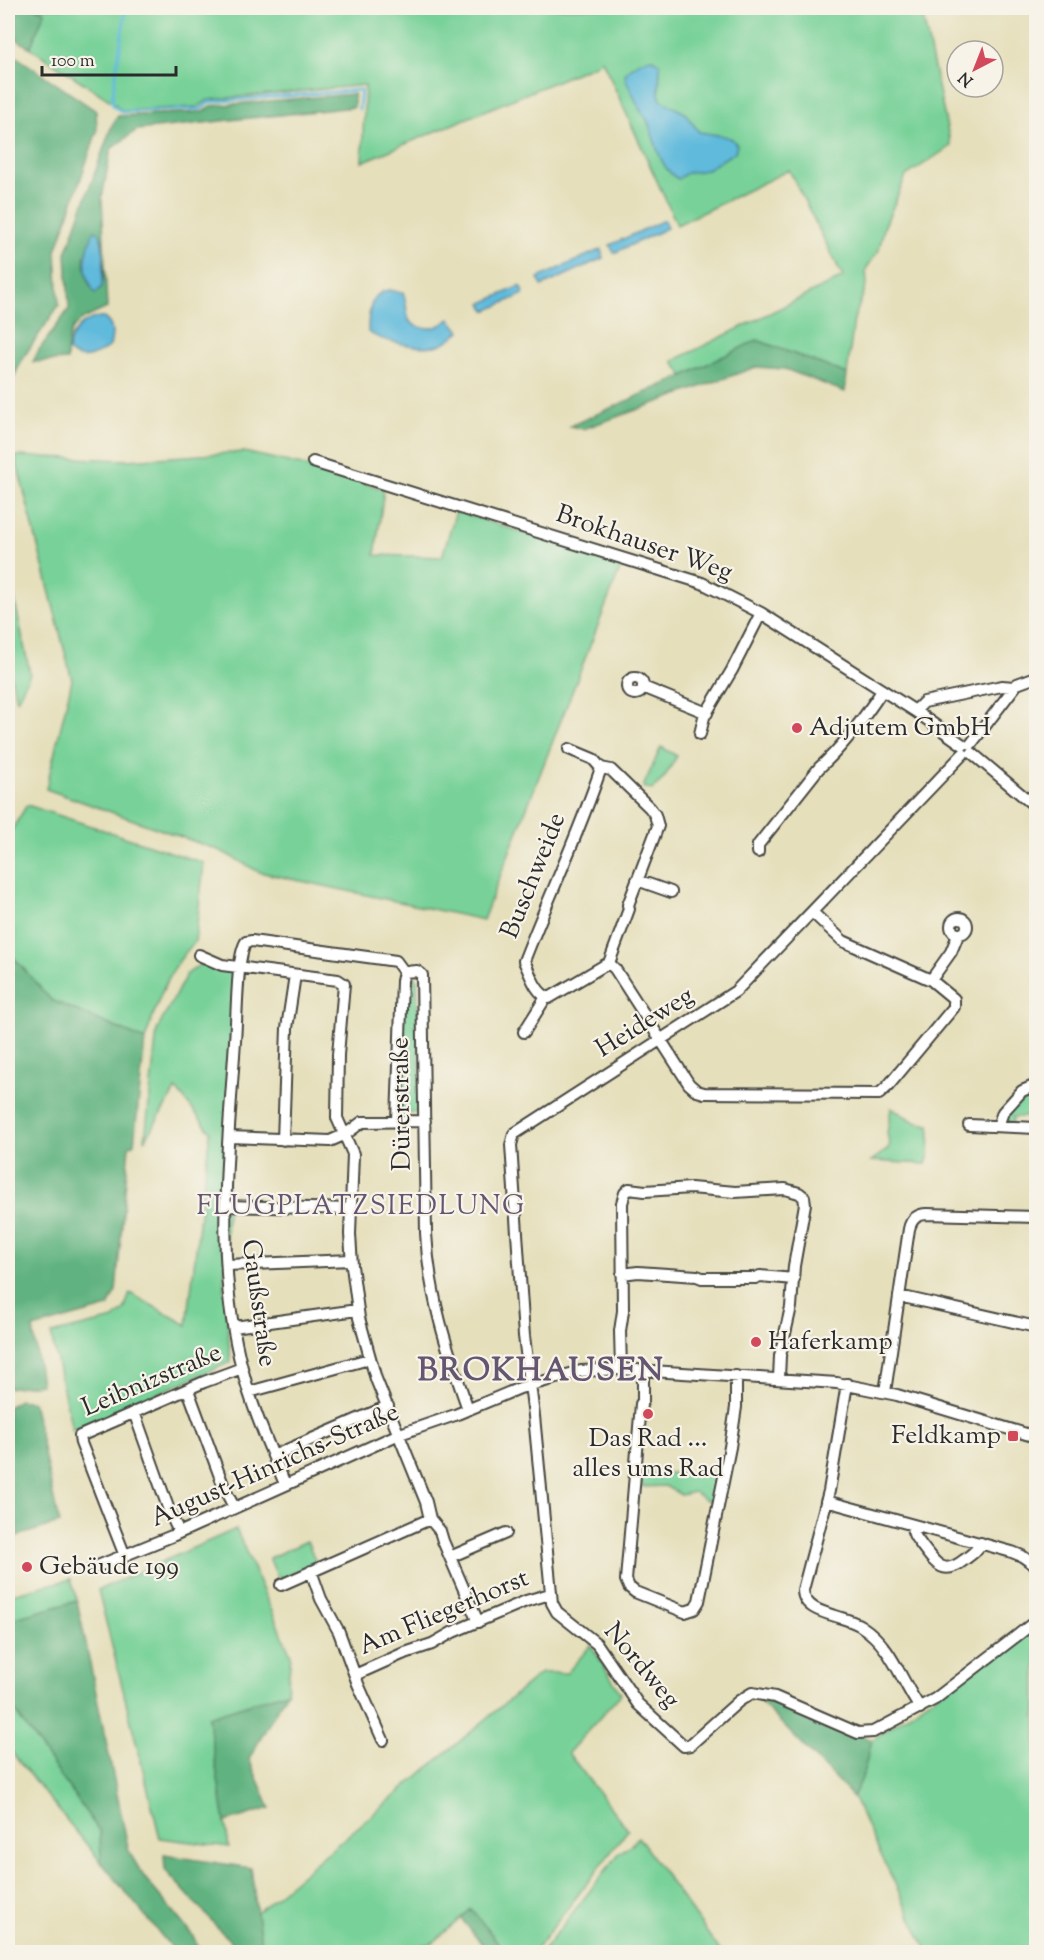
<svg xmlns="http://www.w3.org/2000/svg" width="1044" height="1960" font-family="'Sorts Mill Goudy',serif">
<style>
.green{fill:#77d198;stroke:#517e62;stroke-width:1.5}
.forest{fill:#61b380;stroke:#466f56;stroke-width:1.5;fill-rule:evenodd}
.water{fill:#5ebadc;stroke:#447284;stroke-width:1.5}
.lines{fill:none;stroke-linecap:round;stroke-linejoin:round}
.stream{stroke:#5ebadc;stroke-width:3}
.street-casing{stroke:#474641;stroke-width:14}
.street{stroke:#fff;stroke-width:10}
.poi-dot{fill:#d1495b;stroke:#f7f3e8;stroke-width:2}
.labels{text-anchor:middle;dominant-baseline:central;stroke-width:4.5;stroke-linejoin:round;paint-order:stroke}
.street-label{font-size:26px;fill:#2b2b2b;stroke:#f7f3e8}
.poi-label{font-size:26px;fill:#2b2b2b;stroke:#f7f3e8;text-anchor:start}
.neighbourhood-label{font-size:27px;letter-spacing:1.5px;fill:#635670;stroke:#f7f3e8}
.district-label{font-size:32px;font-weight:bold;letter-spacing:1.5px;fill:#635670;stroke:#f7f3e8}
</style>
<rect width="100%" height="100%" fill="#f7f3e8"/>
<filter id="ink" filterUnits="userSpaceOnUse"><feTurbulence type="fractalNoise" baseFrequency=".0167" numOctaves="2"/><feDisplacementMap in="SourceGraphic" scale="12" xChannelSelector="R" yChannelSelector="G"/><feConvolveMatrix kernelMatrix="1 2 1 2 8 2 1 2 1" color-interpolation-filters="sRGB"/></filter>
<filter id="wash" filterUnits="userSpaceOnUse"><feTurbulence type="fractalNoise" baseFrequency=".008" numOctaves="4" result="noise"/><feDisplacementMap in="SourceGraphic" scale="24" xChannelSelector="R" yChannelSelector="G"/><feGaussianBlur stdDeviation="1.35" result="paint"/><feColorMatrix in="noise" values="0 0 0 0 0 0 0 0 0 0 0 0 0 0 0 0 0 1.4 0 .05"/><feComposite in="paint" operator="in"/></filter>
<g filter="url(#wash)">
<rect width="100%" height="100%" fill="#e5dfbb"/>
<path class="green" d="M36 8H921L951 146 906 176 884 228 879 250 866 269 867 284 854 319 847 374 757 340 683 376 673 361 843 277 789 170 677 225 602 60 595 65 362 162 365 85 208 100 198 107 122 111 114 103 30 48 45 12Z
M244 452 315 468 384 489 375 555 442 557 456 511 622 564 483 920 259 872 221 851 46 789 72 680 15 456 128 460Z
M8 568 30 674 17 700 8 667Z
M661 747 677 756 664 778 652 790 643 787Z
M27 805 204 863 195 942C167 970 157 1003 145 1040L51 1000 8 951V836Z
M203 962 236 974 224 1287 231 1362 72 1430 51 1334 114 1319 124 1310 130 1293 187 1325 210 1131 176 1089 145 1140 157 1030 186 975Z
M413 977 417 980 421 1113 399 1112 403 984 408 978Z
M1036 1089V1117H1013V1124L1008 1123 1006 1114 1025 1094Z
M891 1108 915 1122 930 1125 929 1155 926 1164 871 1161 888 1149 890 1143 887 1134Z
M642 1472 717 1475 714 1502 704 1499 694 1492 681 1495 665 1486 641 1487Z
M236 1529 291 1655 287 1692 208 1717 229 1847 160 1838 98 1590Z
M307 1541 317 1564 279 1580 269 1558Z
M71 1579 77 1601 8 1620V1595Z
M1036 1625V1952H928L853 1797 862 1778 872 1740Z
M591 1645 621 1694 568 1753 628 1830 534 1952H506L471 1909 434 1942 398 1952H262L257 1912 541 1673H567Z
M8 1701 100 1832 101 1862 8 1748Z
M638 1837 721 1952H542L620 1852 632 1845Z"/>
<path class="forest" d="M8 8H36L45 12 30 48 8 33Z
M8 51 96 111 97 131 56 251 59 305 23 358 8 389V272L10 267 8 262Z
M354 94V107L137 130 111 149 102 198 107 308C76 322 67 323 67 360L33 362 39 350 69 309 66 253 112 125 118 116 203 112 211 106ZM103 239 104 273 102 287 90 286 85 267 84 257Z
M757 340 847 374 845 392 785 369 756 367 583 429 570 426 683 376Z
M8 951 51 1000 145 1040 134 1143 129 1147 116 1291 108 1307 33 1328 41 1384 8 1388Z
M19 1400 33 1402 59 1523 8 1539V1407Z
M77 1601 129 1852 144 1877 193 1936 200 1952H175L101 1862 100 1832 8 1701V1620Z
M287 1692 249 1759 270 1808 225 1822 208 1717Z
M752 1693 872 1740 862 1778 853 1797Z
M164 1855 251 1868 262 1952H240L165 1870Z
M471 1909 506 1952H488L461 1918Z"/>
<path class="water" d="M652 58 660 64 659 93 661 100 685 113 699 132 724 136 732 139 737 145 735 152 706 170 687 173 678 179C654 166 655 124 641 112L626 80 625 74C633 65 641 60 652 58Z
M664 220 667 228 614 253 610 245Z
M94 231 100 233 104 254 102 287 95 294C81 269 84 256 94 231Z
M601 249 603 258 542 286 538 278Z
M520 286 524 294 486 311 482 303Z
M389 290 403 293C407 303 406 308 408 317 410 328 429 330 438 326 442 325 447 321 450 319L460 331C453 337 447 342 439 345 422 350 382 342 368 332 368 315 369 293 389 290Z
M102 317C114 324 113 334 110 346 97 355 81 364 68 351 70 333 83 318 102 317Z"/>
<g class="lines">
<path class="stream" d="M126 8 112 99 113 105 122 112 201 109 209 102 361 90 359 109"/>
</g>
</g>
<g filter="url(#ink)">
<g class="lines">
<g class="street-casing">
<path id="street" d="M313 462 702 583 761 613 915 711 963 745
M627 686a8 8 0 1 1 16 0a8 8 0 1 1-16 0Z
M643 687 707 713
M915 711 924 702 1002 686 1014 687
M700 734 704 717 732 670 761 613
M971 744 1017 684 1036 677
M569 749 593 759 601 768 611 770 650 808 655 815 658 826 628 905 629 909 609 963 615 969 689 1084 697 1091 704 1093 879 1094 888 1086 954 1007V999L931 980 843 941 812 912
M972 753 1036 807
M963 754 736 991 514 1134 511 1145 524 1336 534 1416 552 1603 557 1612 597 1644 638 1704 684 1746 690 1745 739 1701 752 1693 775 1697 858 1733 873 1732 935 1699 1036 1621
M601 768C579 834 549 896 524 961 530 973 535 993 549 998L605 965H610
M758 852V845L819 768C844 746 864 718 882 691
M637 880 671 892
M951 926a8 8 0 1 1 16 0a8 8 0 1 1-16 0Z
M199 955 222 965 338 980 344 984 338 1055 337 1118 353 1154 350 1234 352 1266 359 1318 376 1379 426 1502 430 1519 440 1531 443 1541 478 1622
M931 980 951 952 958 935
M524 1032 546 997
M397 1121 402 981 404 972
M969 1125 1036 1128
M998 1126 1003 1112 1022 1091 1036 1085
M229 1137 330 1141 346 1134 362 1122 425 1121
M283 1140 287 1028 295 975
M226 1206 352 1209
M227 1265 351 1260
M622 1274 638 1272 697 1276 702 1278H755L760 1276 794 1279
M899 1296 1036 1327
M234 1327 357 1310
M621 1369 620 1331 623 1311 622 1203 625 1193 629 1189 645 1191 691 1188 735 1192 785 1189 799 1193 804 1197 805 1204 794 1266 791 1307 780 1356 779 1378
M643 1371V1401L641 1404 626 1580 629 1587 635 1592 685 1612 694 1609 699 1601 730 1447 736 1407V1376
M847 1384 829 1491 803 1590C803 1615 843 1614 861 1626 892 1646 900 1679 920 1708
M188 1390 225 1490 234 1507
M249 1392 369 1359
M885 1392 909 1229C911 1219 918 1214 927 1214L1036 1217
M134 1412 170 1513 179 1532
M273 1456 388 1406
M285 1484C269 1446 252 1408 242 1368 214 1263 228 1149 235 1041 237 1021 236 957 246 942L252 941 396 961 404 972 417 971 422 975 426 1233C429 1296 447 1350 468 1409
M826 1501 1012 1552 1022 1556 1036 1566
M912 1525C912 1534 917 1539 922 1546 935 1563 943 1577 964 1560 971 1555 977 1551 981 1543
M125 1556 81 1443 80 1436 204 1382 242 1368
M450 1557 506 1533
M93 1568 172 1536 397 1435 455 1415 520 1388 581 1371 621 1369 837 1383 897 1395 1036 1437
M311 1571 321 1599 339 1632 358 1684 383 1740
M281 1585 430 1519
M355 1675 402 1654 432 1644 453 1632 526 1601 550 1594"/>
</g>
<use href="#street" class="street"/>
</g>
</g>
<g class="poi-dot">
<circle cx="797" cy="728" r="6"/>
<circle cx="756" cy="1342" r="6"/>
<circle cx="648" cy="1414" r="6"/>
<rect x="1007" y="1430" width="12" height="12" rx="3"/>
<circle cx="27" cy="1567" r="6"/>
</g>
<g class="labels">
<g class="street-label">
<text transform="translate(644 544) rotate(19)">Brokhauser Weg</text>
<text transform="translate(534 876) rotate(-68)">Buschweide</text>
<text transform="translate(645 1023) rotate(-32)">Heideweg</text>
<text transform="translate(402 1104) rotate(-91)">Dürerstraße</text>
<text transform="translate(258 1303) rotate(82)">Gaußstraße</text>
<text transform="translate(152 1381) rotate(-23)">Leibnizstraße</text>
<text transform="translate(275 1466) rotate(-24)">August-Hinrichs-Straße</text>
<text transform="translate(444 1613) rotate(-23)">Am Fliegerhorst</text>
<text transform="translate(641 1666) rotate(50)">Nordweg</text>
</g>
<g class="poi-label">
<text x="809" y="728">Adjutem GmbH</text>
<text x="768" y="1342">Haferkamp</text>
<text x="1001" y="1436" text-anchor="end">Feldkamp</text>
<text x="648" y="1439" text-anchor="middle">Das Rad ...<tspan x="648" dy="30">alles ums Rad</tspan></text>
<text x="39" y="1567">Gebäude 199</text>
</g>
<g class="neighbourhood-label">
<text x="361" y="1207">FLUGPLATZSIEDLUNG</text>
</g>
<g class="district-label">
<text x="541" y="1372">BROKHAUSEN</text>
</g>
</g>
<rect width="1044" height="1960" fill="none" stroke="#f7f3e8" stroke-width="30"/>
<g transform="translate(975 69) rotate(222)"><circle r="28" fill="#f7f3e8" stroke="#a5a39c" stroke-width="1.5"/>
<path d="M0-4.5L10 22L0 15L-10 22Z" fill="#d1495b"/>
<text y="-9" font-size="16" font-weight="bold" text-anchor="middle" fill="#2b2b2b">N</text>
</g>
<path d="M42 66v9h134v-9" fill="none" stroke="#2b2b2b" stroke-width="3"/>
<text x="51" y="66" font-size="18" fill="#2b2b2b" stroke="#f7f3e8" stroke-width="4.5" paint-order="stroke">100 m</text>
</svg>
